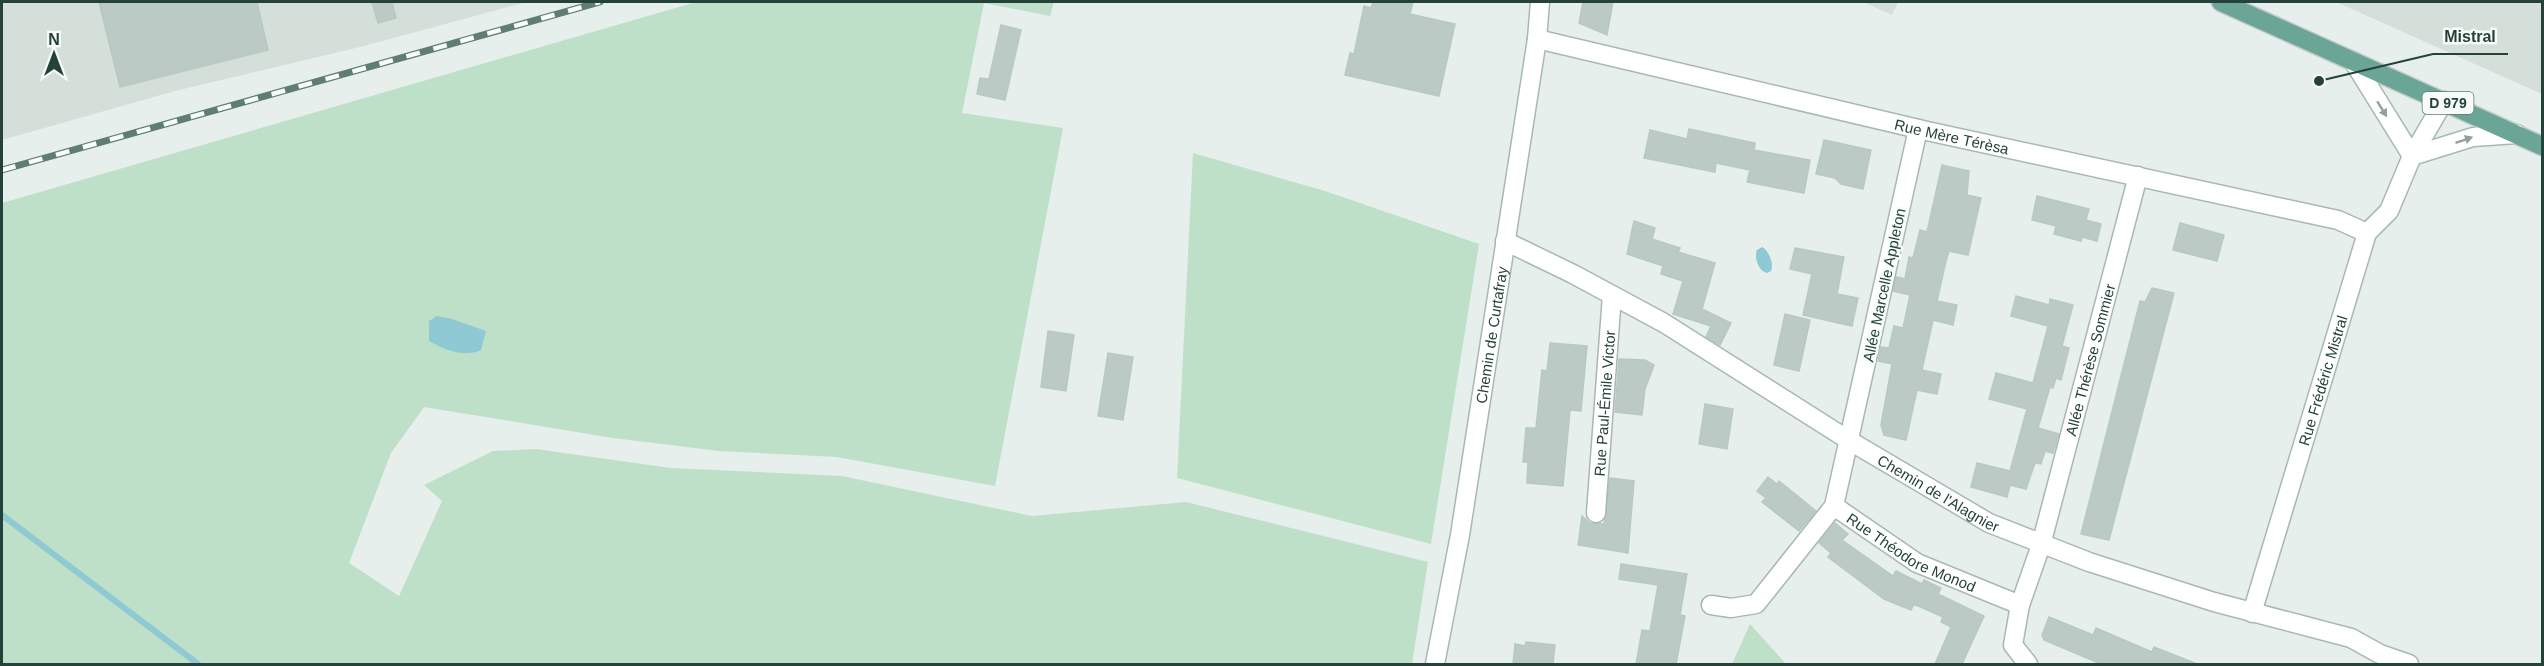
<svg xmlns="http://www.w3.org/2000/svg" width="2544" height="666" font-family="Helvetica,sans-serif">
<style>
.built{fill:#d4dfda}
.green{fill:#bfe0c8}
.water{fill:#8ec9d4}
.lines{fill:none;stroke-linecap:round;stroke-linejoin:round}
.stream{stroke:#8ec9d4;stroke-width:6}
.building{fill:#bbcac4;stroke:#b8c9c2;stroke-width:1.5}
.street-casing{stroke:#a8b8b2;stroke-width:21}
.primary-casing{stroke:#c2cac8;stroke-width:21}
.street{stroke:#fff;stroke-width:18}
.primary{stroke:#6aa596;stroke-width:18}
.rail-casing{stroke:#5f7d75;stroke-width:7}
.rail{stroke:#f7fbf9;stroke-width:4.5;stroke-dasharray:14;stroke-linecap:butt}
.oneway{fill:#92a09c}
.labels{text-anchor:middle;dominant-baseline:central;stroke-width:5;stroke-linejoin:round;paint-order:stroke}
.shield{fill:#f7fbf9;stroke:#637a73;stroke-width:1.5}
.shield-label{font-size:14px;font-weight:bold;fill:#24423a}
.street-label{font-size:15px;fill:#24423a;stroke:#f7fbf9}
.leader{fill:none;stroke:#24423a;stroke-width:2}
.callout-dot{fill:#24423a;stroke:#f7fbf9;stroke-width:2}
.callout-label{font-size:16px;text-anchor:middle;font-weight:bold;fill:#24423a;stroke:#f7fbf9;stroke-width:5;stroke-linejoin:round;paint-order:stroke}
</style>
<rect width="100%" height="100%" fill="#e6efeb"/>
<path class="built" d="M2 2H527L360 47 175 91 2 140Z
M1863 2H1898L1892 15Z
M2336 2H2542V94L2477 65Z"/>
<path class="green" d="M696 2H1054L1050 16 984 3 962 113 1063 128 995 486 837 457 719 451 613 438 424 407 391 453 349 563 399 596 442 501 424 485 493 451 536 449 671 468 842 476 1032 516 1186 502 1428 562 1412 664H2V203Z
M1193 153 1325 191 1479 244 1431 544 1177 478Z
M1750 624 1786 664H1732Z"/>
<path class="water" d="M1762 247C1769 251 1774 263 1771 271L1767 273C1758 271 1754 257 1757 250Z
M437 316 452 319 486 331 481 350C464 358 445 350 429 341V321Z"/>
<g class="lines">
<path class="stream" d="M2 515 198 664"/>
</g>
<path class="building" d="M99 2H257L268 50 120 87Z
M372 2H392L396 18 378 23Z
M1373 2H1413L1410 14 1455 24 1439 96 1345 75 1350 53 1354 54 1364 6 1371 8Z
M1583 2H1613L1607 35 1579 23Z
M1001 25 1021 30 1005 100 977 94 980 78 989 79Z
M1689 129 1755 143 1754 150 1810 160 1804 193 1747 182 1750 170 1716 163 1715 172 1644 158 1650 130 1687 139Z
M1824 140 1871 150 1863 189 1841 184 1835 178 1816 174Z
M1942 165 1969 171 1967 195 1981 198 1968 255 1949 251 1945 265 1937 301 1957 305 1953 325 1933 320 1922 370 1941 374 1937 394 1917 390 1906 440 1884 435 1881 425 1892 364 1878 361 1881 347 1889 348 1894 326 1903 328 1910 295 1893 291 1896 277 1905 279 1909 257 1913 258 1920 230 1927 232Z
M2037 196 2089 209 2086 220 2101 224 2097 241 2082 237 2081 241 2054 234 2056 226 2032 220Z
M1634 221 1655 228 1652 239 1680 248 1678 252 1715 263 1702 309 1731 323 1720 345 1706 337 1711 326 1673 314 1683 281 1661 274 1663 266 1627 254Z
M2180 223 2224 235 2217 261 2173 250Z
M1795 248 1844 257 1837 294 1858 298 1852 326 1803 315 1812 274 1790 269Z
M2152 288 2174 293 2109 540 2081 534 2140 301 2145 302Z
M2016 296 2049 305 2050 299 2073 305 2062 346 2069 348 2061 380 2056 378 2053 388 2050 387 2038 428 2059 434 2053 453 2045 451 2041 464 2035 463 2026 489 2010 485 2007 497 1971 487 1977 463 2010 471 2027 409 1989 399 1996 373 2033 383 2048 326 2011 316Z
M1785 314 1810 320 1799 371 1774 365Z
M1048 331 1074 335 1066 391 1041 387Z
M1550 343 1587 346 1581 411 1570 410 1563 486 1527 483 1528 462H1523L1526 428H1536L1542 370 1547 371Z
M1108 353 1133 357 1123 420 1098 416Z
M1619 359 1645 360 1654 365 1645 389 1642 415 1615 412Z
M1705 404 1733 409 1727 449 1699 444Z
M1768 477 1777 484 1779 481 1816 511 1799 531 1762 502 1766 498 1757 491Z
M1610 478 1634 481 1628 553 1578 545 1582 516 1590 523 1604 524Z
M1835 523 1848 534 1842 540 1893 576 1896 571 1922 584 1924 580 1941 588 1938 594 1984 616 1962 664H1935L1951 627 1941 622 1943 617 1914 604 1911 610 1884 599 1828 557 1831 553 1819 543Z
M1621 564 1687 574 1680 615 1685 616 1676 664H1636L1642 630 1650 631 1658 585 1619 579Z
M2049 617 2093 635 2096 628 2152 652 2154 647 2197 664H2101L2044 640 2042 635Z
M1526 642 1555 645 1553 664H1513L1515 644 1525 646Z"/>
<g class="lines">
<g class="street-casing">
<g id="street">
<path id="s1" d="M1537 39 1927 131 2338 220 2367 233"/>
<path d="M2353 61 2412 156 2473 137 2517 134"/>
<path id="s2" d="M1918 129 1834 506 1917 563 2020 605"/>
<path id="s3" d="M1505 241 1573 274 1664 323 1850 441 1989 523 2089 562 2214 602 2351 638 2380 654 2409 664"/>
<path id="s4" d="M1596 513 1612 295"/>
<path d="M1711 605 1731 608 1756 604 1834 506"/>
<path id="s5" d="M2252 613 2367 233 2389 211 2412 156 2444 101"/>
<path id="s6" d="M1435 664 1460 535 1537 39 1540 2"/>
<path id="s7" d="M2028 664 2013 645 2020 605 2041 545 2138 176"/>
</g>
</g>
<g class="primary-casing">
<path id="primary" d="M2221 2 2542 146"/>
</g>
<use href="#street" class="street"/>
<use href="#primary" class="primary"/>
<g class="rail-casing">
<path id="rail" d="M2 170 600 2"/>
</g>
<use href="#rail" class="rail"/>
</g>
<defs><path id="oneway-solid" d="M-6-.8H1V-3.2L6.5 0L1 3.2V.8H-6Z" transform="scale(1.5)"/></defs>
<g class="oneway">
<use href="#oneway-solid" transform="translate(2382 109) rotate(58)"/>
<use href="#oneway-solid" transform="translate(2464 140) rotate(-19)"/>
</g>
<g class="labels">
<rect class="shield" x="2422.5" y="92" width="51" height="22" rx="4.5"/>
<g class="shield-label">
<text x="2448" y="103">D 979</text>
</g>
<g class="street-label">
<text stroke="none"><textPath href="#s1" startOffset="426">Rue Mère Térèsa</textPath></text>
<text transform="translate(1884 285) rotate(-78)">Allée Marcelle Appleton</text>
<text stroke="none"><textPath href="#s6" startOffset="334">Chemin de Curtafray</textPath></text>
<text stroke="none"><textPath href="#s7" startOffset="320">Allée Thérèse Sommier</textPath></text>
<text stroke="none"><textPath href="#s5" startOffset="243">Rue Frédéric Mistral</textPath></text>
<text stroke="none"><textPath href="#s4" startOffset="110">Rue Paul-Émile Victor</textPath></text>
<text stroke="none"><textPath href="#s3" startOffset="502">Chemin de l'Alagnier</textPath></text>
<text stroke="none"><textPath href="#s2" startOffset="477">Rue Théodore Monod</textPath></text>
</g>
</g>
<path class="leader" d="M2319 81L2433 54H2508"/>
<circle class="callout-dot" cx="2319" cy="81" r="6"/>
<g class="callout-label">
<text x="2470" y="42">Mistral</text>
</g>
<rect width="2544" height="666" fill="none" stroke="#24423a" stroke-width="6"/>
<g transform="translate(54 54)" stroke="#f7fbf9" stroke-width="4.5" paint-order="stroke">
<path d="M0-4.5L10 22L0 15L-10 22Z" fill="#24423a"/>
<text y="-9" font-size="16" font-weight="bold" text-anchor="middle" fill="#24423a">N</text>
</g>
</svg>
